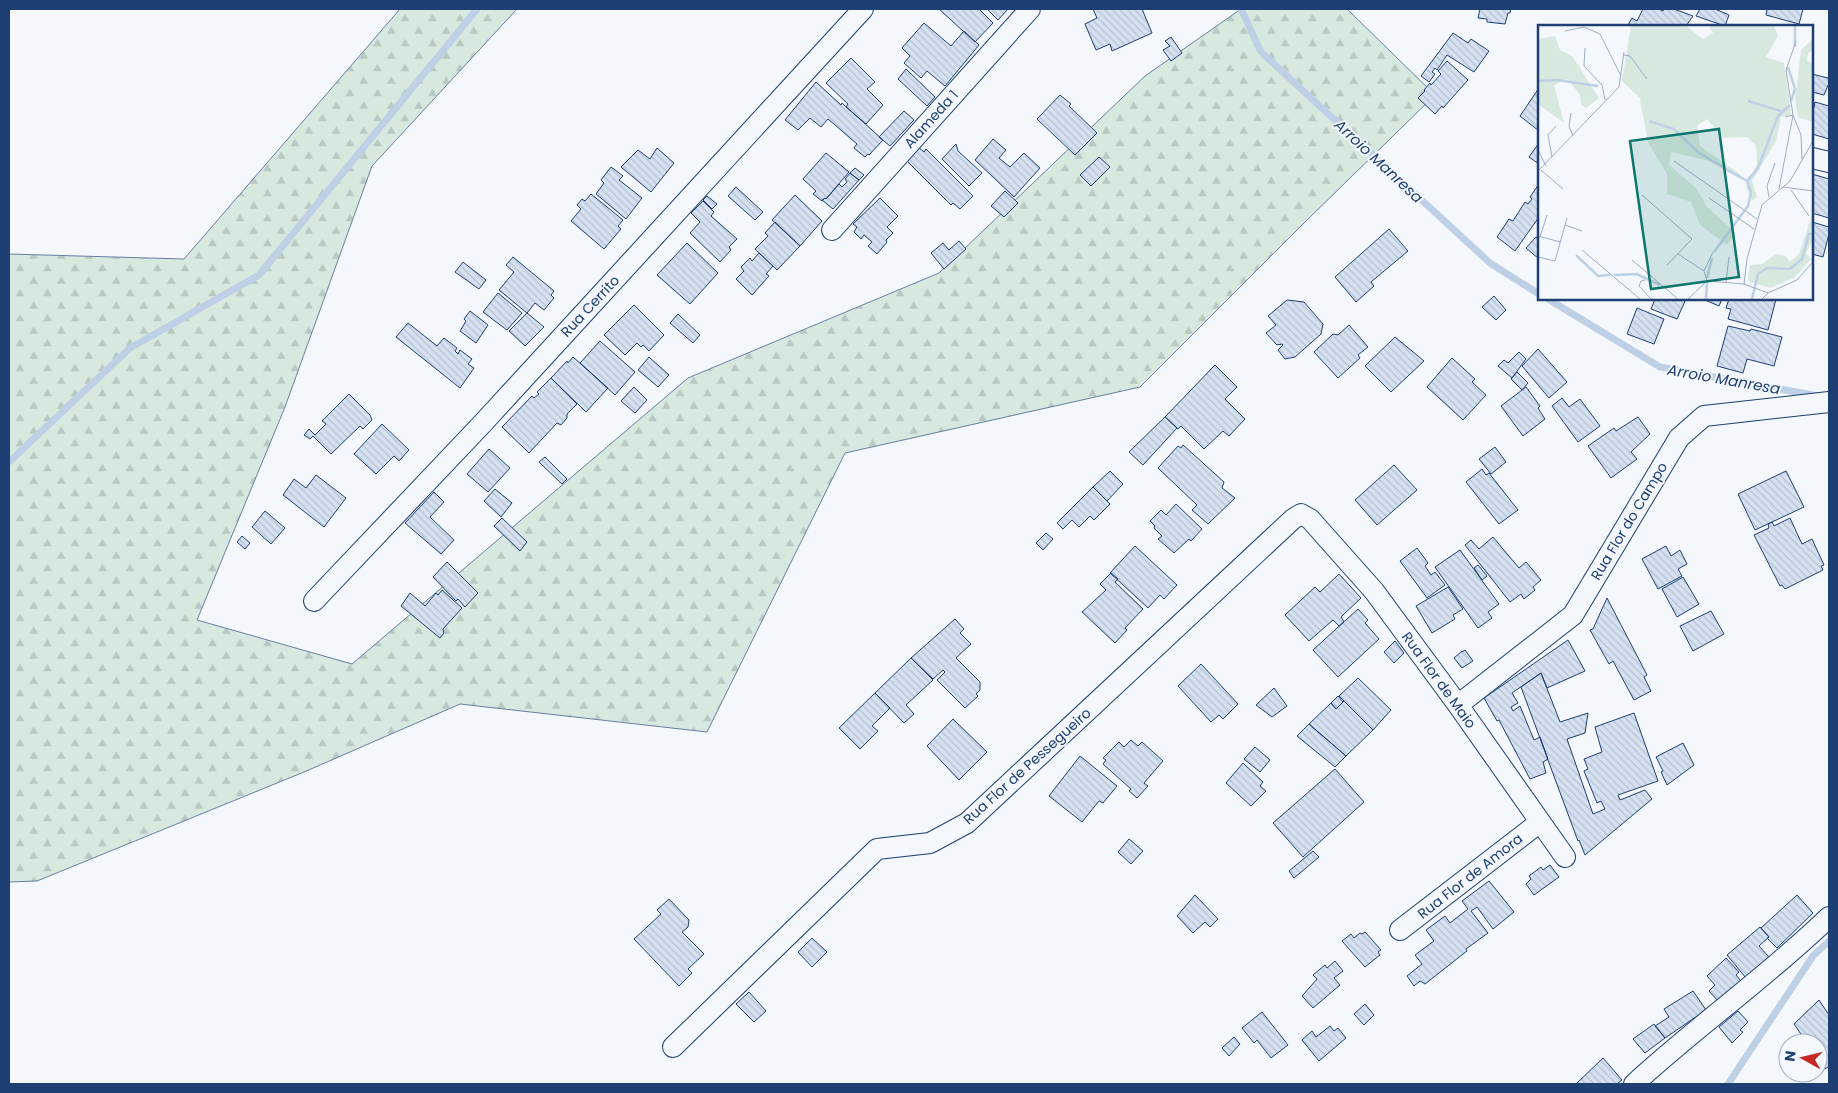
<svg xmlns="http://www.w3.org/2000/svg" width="1838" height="1093" font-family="Poppins,sans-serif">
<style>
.forest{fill:url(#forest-firs);stroke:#687fa3}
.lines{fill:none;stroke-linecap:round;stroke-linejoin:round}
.stream{stroke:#bed0e5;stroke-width:7}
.building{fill:url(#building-back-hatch);stroke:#1d3f73}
.street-casing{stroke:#1d3f73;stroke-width:22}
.street{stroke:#f4f7fb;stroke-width:20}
.labels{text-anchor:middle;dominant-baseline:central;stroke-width:4;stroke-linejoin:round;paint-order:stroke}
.street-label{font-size:14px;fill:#1d3f73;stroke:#f4f7fb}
.water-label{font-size:15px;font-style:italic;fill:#1d3f73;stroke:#f4f7fb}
.inset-river{fill:none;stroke:#bed0e5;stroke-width:2.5}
.inset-road{fill:none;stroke:#9eadc5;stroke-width:1}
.view{fill:#0f766e;fill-opacity:0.15;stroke:#0f766e;stroke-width:2.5}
.inset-edge{fill:none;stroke:#1d3f73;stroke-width:2.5}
</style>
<defs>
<pattern id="forest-firs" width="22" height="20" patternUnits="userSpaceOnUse" patternTransform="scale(1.25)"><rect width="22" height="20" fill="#d7e8df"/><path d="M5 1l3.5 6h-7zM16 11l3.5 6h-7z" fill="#b8c8c3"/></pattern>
<pattern id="building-back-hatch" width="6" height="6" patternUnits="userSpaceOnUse" patternTransform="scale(1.25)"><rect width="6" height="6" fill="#d5e0f0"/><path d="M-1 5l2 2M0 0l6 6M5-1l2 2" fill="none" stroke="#b6c1d1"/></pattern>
</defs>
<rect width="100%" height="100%" fill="#f4f7fb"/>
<path class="forest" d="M400 9H517L372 166 285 407 197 620 352 664 688 378 939 273 1145 76 1241 9H1347L1435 95 1303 224 1140 387 845 453 707 732 460 704 304 772 37 881 9 882V254L184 259Z"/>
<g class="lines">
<path class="stream" d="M1241 9 1261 52 1490 263 1539 294
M1548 299 1660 367 1818 396
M9 462 130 348 259 275 477 9
M1728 1084 1813 956 1829 941"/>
</g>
<path class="building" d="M939 9H979L993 23 975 42Z
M987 9H1008L998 20Z
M1093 9H1142L1152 33 1112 51 1110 44 1096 50 1085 24 1097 18Z
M1480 9H1511L1510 13H1508L1505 24 1487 22V19L1478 18Z
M1643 9H1659L1663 11 1664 9H1674L1693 16 1686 26 1628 25 1632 18 1637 21Z
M1700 9H1715L1729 15 1725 26 1696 16Z
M1767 9H1803L1799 24 1766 15Z
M924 23 951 46 964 31 979 45 945 86 927 71 921 78 904 63 910 56 902 48Z
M1453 33 1468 43 1471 39 1489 51 1474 72 1447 55 1437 70 1435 68 1432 72 1435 74 1429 82 1421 76Z
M1171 37 1182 53 1171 61 1163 50 1170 46 1165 41Z
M851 58 875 82 867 89 883 105 866 124 846 107 848 104 826 83Z
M1447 61 1468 80 1443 108 1442 106 1435 114 1418 98 1425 91 1424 90 1430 83 1431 85 1441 74 1438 71Z
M906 69 935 97 927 106 898 79Z
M1812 74 1828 78 1829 75V83L1824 95 1812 92Z
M816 82 841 105 842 103 883 140 869 155 868 154 865 157 854 148 857 144 828 119 821 127 810 118 798 130 785 120Z
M1539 88V131L1520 116Z
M1060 95 1071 104 1069 106 1097 133 1075 155 1037 119Z
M1815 102 1829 106V139L1812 134V116Z
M904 111 914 120 890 146 879 137Z
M993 139 1006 150 999 158 1010 167 1024 153 1040 168 1014 197 975 160Z
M1539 143V164L1529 157Z
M956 144 958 151 982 173 969 186 942 159Z
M916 145 924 152 926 149 973 196 960 209 953 203 951 205 904 158Z
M657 148 674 163 651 192 621 167 638 150 650 159Z
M826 153 849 172 826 199 825 198 822 201 813 194 816 191 803 179Z
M1099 157 1110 167 1091 186 1080 175Z
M611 167 623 176 619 180 642 198 626 219 596 194 604 183 601 180Z
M855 168 864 175 859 180 850 173Z
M850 173 859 180 833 209 822 200 825 198 826 199 839 184 842 187 847 182 845 179Z
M1812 174 1829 179V218L1812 213Z
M1539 184V217L1515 251 1497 237 1509 219 1513 221 1525 202 1528 204 1532 199 1530 197Z
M736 187 763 212 755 220 728 196Z
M1005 191 1018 203 1004 217 991 206Z
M591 194 623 220 618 226 621 229 604 249 571 221 581 209 577 205 582 199 585 201Z
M795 195 822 221 800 246 772 220Z
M707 196 717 204 712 209 703 200Z
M880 198 898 216 887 227 893 233 886 240 887 242 877 254 868 246 872 242 864 235 861 239 854 232 857 227 853 224Z
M703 201 714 212 711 216 737 239 729 247 731 250 720 262 690 233 700 222 691 213Z
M775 222 800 246 777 270 755 249 768 236 765 233Z
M1812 222 1829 227V234L1823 257 1812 254Z
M1389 229 1408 251 1371 282 1374 286 1356 302 1335 277Z
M1536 237 1539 239V259L1526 248Z
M959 241 966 249 944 269 931 253 943 243 949 250Z
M687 243 718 273 690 304 657 275Z
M759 253 773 266 766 274 769 276 752 295 736 279 744 271 741 267 750 258 752 261Z
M513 257 554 291 551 295 554 298 544 310 535 303 527 313 499 290 514 272 506 265Z
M463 262 486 280 479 289 455 272Z
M498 293 522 313 507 330 483 312Z
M1494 296 1506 310 1496 320 1482 307Z
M1655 299H1686L1677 319 1651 309Z
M1705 299H1722L1719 306 1705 300Z
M1729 299H1776L1768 330 1728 319 1731 309 1726 308Z
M1287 300 1304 302 1323 324 1321 334 1295 357 1285 359 1278 350 1283 345 1282 344 1277 345 1266 333 1276 325 1268 316Z
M634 305 664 335 649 351 643 345 641 347 637 343 625 355 604 335Z
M1637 308 1664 319 1654 344 1627 334Z
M470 311 488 325 476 343 460 331 466 321 464 319Z
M527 313 544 327 525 346 509 331Z
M678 314 700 335 693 343 670 323Z
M408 323 437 346 444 338 457 348 455 351 458 354 460 350 472 359 468 364 474 368 460 388 396 337Z
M1349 325 1368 347 1358 355 1360 358 1338 378 1314 352 1333 334 1338 335Z
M1728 326 1750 331 1751 329 1782 337 1774 366 1747 359 1743 373 1717 366Z
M1395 337 1424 361 1391 392 1365 366Z
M600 341 635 372 615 395 580 363Z
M1538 349 1567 382 1549 398 1522 366Z
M1519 352 1526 359 1512 378 1498 366 1504 360 1508 363Z
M573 357 608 388 586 412 551 378 567 361 568 363Z
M649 357 669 375 658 387 638 370Z
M1452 358 1475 379 1472 382 1486 395 1463 420 1427 387Z
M1215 365 1237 387 1225 399 1245 419 1229 436 1223 431 1204 449 1181 426 1178 429 1165 417Z
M1517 372 1528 383 1522 390 1511 379Z
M551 378 577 404 567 414V418L561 425 557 423 529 453 502 427 532 396 534 398 539 394 537 392Z
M634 387 647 400 635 413 621 401Z
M1526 387 1540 406 1538 408 1545 419 1523 436 1501 406Z
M349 394 370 415 372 420 363 429 360 426 331 454 313 436 310 439 304 435 309 429 315 435 326 424 322 421Z
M1562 398 1569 407 1580 399 1600 426 1578 442 1552 406Z
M1165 417 1177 428 1143 465 1129 452Z
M1638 417 1650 434 1631 452 1637 459 1611 478 1588 446 1614 428 1616 431Z
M382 424 409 450 399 461 394 456 376 474 354 454Z
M1183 445 1224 482 1222 488 1235 498 1208 524 1192 510 1197 505 1158 468 1178 446 1181 448Z
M1495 447 1506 462 1491 474 1479 459Z
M489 449 510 468 488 492 467 474Z
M545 457 567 479 562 484 539 462Z
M1394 465 1417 490 1377 525 1355 500Z
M1482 469 1486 475 1489 473 1518 510 1499 524 1466 482Z
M1110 471 1123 484 1107 501 1093 487Z
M1786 471 1804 507 1755 530 1738 494Z
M316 475 346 498 324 527 283 495 294 479 306 488Z
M1093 487 1110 504 1094 520 1090 516 1079 527 1072 520 1063 529 1057 523Z
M495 489 512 503 501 517 484 501Z
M434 492 444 502 430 517 454 540 441 554 405 523Z
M1176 504 1202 529 1191 541 1189 539 1174 553 1158 539 1162 536 1154 528 1155 526 1150 521 1161 510 1166 515Z
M265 511 285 528 271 544 252 527Z
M502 518 527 542 520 551 494 526Z
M1790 518 1802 544 1812 539 1824 565 1821 566 1823 570 1785 589 1782 585 1780 586 1754 535 1769 528 1768 524 1772 522 1774 526Z
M1046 533 1053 539 1043 550 1036 543Z
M242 536 250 543 245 549 237 542Z
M1493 537 1519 568 1526 562 1541 580 1533 587 1535 590 1524 599 1521 594 1510 602 1465 545 1471 540 1479 549Z
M1135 546 1177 585 1164 599 1160 595 1148 608 1110 573Z
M1666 546 1671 556 1680 550 1687 564 1678 569 1682 576 1658 589 1642 559Z
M1417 548 1428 563 1425 566 1431 575 1435 572 1445 585 1427 598 1400 561Z
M1460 550 1499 604 1488 612 1492 618 1478 628 1435 567Z
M447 562 478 593 465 607 458 599 456 601 433 577Z
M1478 565 1487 576 1482 580 1474 568Z
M1111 573 1118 579 1115 582 1143 609 1125 628 1127 630 1115 643 1082 612 1106 590 1100 584Z
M1339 574 1361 598 1341 617 1344 622 1339 626 1333 620 1309 641 1285 615 1315 587 1320 592Z
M1683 577 1699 604 1677 617 1662 589Z
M1448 587 1463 609 1453 615 1455 619 1432 633 1416 606Z
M442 590 462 608 443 629 444 633 440 638 401 606 410 593 425 606 436 593 438 595Z
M1607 598 1647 675 1644 677 1651 691 1634 700 1613 661 1609 664 1590 630 1593 629Z
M1358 609 1368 620 1365 623 1379 639 1338 677 1313 650Z
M1711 611 1724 634 1693 651 1680 626Z
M955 619 964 629 960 633 971 644 956 658 980 682V690L976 694 978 696 965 708 937 680 945 672 943 670 933 679 911 658Z
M1568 640 1585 671 1547 688 1541 673 1512 693 1518 703 1511 707 1513 711 1520 706 1534 740 1540 737 1548 759 1543 762 1546 773 1530 779 1499 720 1497 721 1484 698Z
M1395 641 1404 653 1394 663 1384 652Z
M1465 650 1473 661 1462 668 1454 658 1462 651V652Z
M911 658 933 680 906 705 914 714 904 723 875 693Z
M1201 664 1238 704 1223 719 1219 715 1211 722 1178 686Z
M1541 673 1560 722 1588 713 1585 733 1567 739 1593 814 1605 809 1601 801 1597 803 1584 771 1588 769 1584 759 1602 752 1595 727 1634 713 1658 781 1618 795 1620 800 1645 790 1652 799 1585 855 1579 840 1578 841 1521 687Z
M1358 678 1391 710 1373 730 1339 696Z
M1274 688 1287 706 1272 717 1256 705Z
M875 693 890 708 872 726 878 731 860 749 839 728Z
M1338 696 1343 702 1336 709 1331 703Z
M1344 701 1373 730 1346 756 1309 724 1331 703 1336 709Z
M953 719 987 752 959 780 927 746Z
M1309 724 1346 756 1335 767 1297 736Z
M1131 740 1138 746 1142 742 1163 761 1144 783 1148 786 1137 798 1129 791 1131 789 1103 764 1106 760 1103 758 1119 742 1124 747Z
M1683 743 1694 765 1667 785 1661 772 1663 771 1656 757Z
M1255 747 1270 760 1260 772 1244 759Z
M1080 756 1117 786 1103 803 1099 801 1082 822 1049 796Z
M1243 763 1263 782 1260 786 1266 791 1251 806 1226 783Z
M1335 769 1364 802 1303 857 1273 823Z
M1129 839 1143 851 1131 864 1118 852Z
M1313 851 1319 857 1294 878 1289 871Z
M1550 865 1559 877 1534 895 1526 884 1531 879 1529 876 1541 867 1543 870Z
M1489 881 1514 912 1493 929 1477 907 1471 911 1488 933 1466 949 1467 951 1425 984 1420 981 1414 986 1407 976 1422 964 1415 955 1434 941 1426 930 1445 916 1450 923 1468 909 1462 901Z
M1195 895 1218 919 1210 927 1205 922 1193 933 1177 916Z
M1797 895 1813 913 1777 948 1767 938 1769 937 1761 928Z
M669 899 689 920 688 927 682 932 704 954 688 969 692 973 679 986 634 939 661 914 657 910Z
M1760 927 1769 937 1759 946 1769 957 1746 978 1727 955Z
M1365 932 1381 950 1378 952 1380 955 1365 967 1342 941 1351 934 1354 938 1360 933 1362 934Z
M812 938 827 952 812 967 798 952Z
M1726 958 1739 972 1736 975 1741 981 1718 1001 1709 991 1715 985 1707 976Z
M1335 961 1343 971 1334 978 1340 985 1313 1008 1302 996 1317 979 1313 975 1325 965 1327 968Z
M1693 991 1706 1010 1665 1038 1655 1026 1669 1017 1664 1009Z
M749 992 766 1011 754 1022 736 1004Z
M1819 1000 1829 1015V1066L1825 1069 1818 1059V1043H1807L1794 1024Z
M1365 1004 1374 1015 1364 1025 1354 1014Z
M1738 1011 1748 1022 1740 1030 1743 1032 1732 1043 1719 1027Z
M1262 1012 1288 1045 1271 1058 1257 1040 1254 1043 1242 1028Z
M1654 1024 1665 1038 1645 1053 1633 1039Z
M1330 1026 1334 1031 1338 1028 1346 1038 1319 1061 1302 1040 1312 1031 1316 1037Z
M1234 1037 1240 1044 1229 1056 1222 1048Z
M1603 1058 1622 1080 1617 1084H1576Z"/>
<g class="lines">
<g class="street-casing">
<path id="street" d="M1812 158 1829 162
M832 230 1030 9
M314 601 483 423 863 9
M1458 705 1573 615 1679 438 1704 416 1829 402
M1400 930 1540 822
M673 1047 877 849 930 843 967 823 1293 519 1301 514 1310 519 1374 591 1458 705 1565 857
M1634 1084C1697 1026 1767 977 1829 917"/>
</g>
<use href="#street" class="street"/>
</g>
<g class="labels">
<g class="street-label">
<text transform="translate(931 119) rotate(-48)">Alameda 1</text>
<text transform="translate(590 306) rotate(-47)">Rua Cerrito</text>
<text transform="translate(1629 521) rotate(-59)">Rua Flor do Campo</text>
<text transform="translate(1439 680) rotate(54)">Rua Flor de Maio</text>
<text transform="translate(1027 766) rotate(-42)">Rua Flor de Pessegueiro</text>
<text transform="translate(1470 876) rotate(-38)">Rua Flor de Amora</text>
</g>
<g class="water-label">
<text transform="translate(1379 161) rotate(43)">Arroio Manresa</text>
<text transform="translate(1724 379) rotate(10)">Arroio Manresa</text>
</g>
</g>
<g transform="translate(1538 25)">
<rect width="275" height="275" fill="#f4f7fb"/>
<path d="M148 1 165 14 175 8 171 1H236L240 11 228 32 246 38 253 90 243 92 238 116 214 156 219 172 214 176 208 161 219 139 218 120 209 112 186 113 169 94 159 101 162 121 203 150 200 153 171 136 133 127 131 140 158 163 169 182 198 208 189 220 162 200 153 177 129 169V149L110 117 102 75ZM17 11 22 25 34 31 61 73 48 83 43 80 42 70 30 54 16 60 26 98 0 79V14ZM275 14V25L270 28 269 36 275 38V97L260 92 257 75 263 25ZM275 187V214L268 228 273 234 256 253 232 263 212 257 210 253 212 240 224 239 238 229 247 231 252 237 261 229Z" fill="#d7e8df"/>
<path d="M93 1H148L165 15 159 37 220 48 246 42 252 78 155 59 146 91 129 80 120 90 84 56Z" fill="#d7e8df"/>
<path class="inset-river" d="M257 1V22M250 42 257 64 253 76M0 56 19 55 60 61M210 76 243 86M111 96 136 104 161 128 209 156M176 227 210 181 213 167 209 156 220 143 240 91 252 80M38 230 60 251 72 250M76 250 99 249 122 260M169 253 174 233M168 274 169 257M214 274 220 249 229 243 252 244 264 234 271 209H275"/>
<path class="inset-road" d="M27 6 46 2 62 9 83 51M258 16 248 45 255 90 263 110 264 134M47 23 46 41 64 60 67 75M86 30 92 31 109 54M33 88 31 101 35 111M0 125 8 141M14 132 10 110 18 101M136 136 219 194M3 145 25 164M0 146 81 62 86 27M245 162 275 166M241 164 255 90 247 92M253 165 271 191M104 170 154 214 129 240M231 172 229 161 237 138M171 173 216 204M27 200 44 206M0 211 22 217M2 212 9 190M44 225 102 274M140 229 166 246 169 256M0 232 17 236 29 193M94 235 140 274M166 246 175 227M107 255 103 256 101 261 113 274M188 257 191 232M206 259 209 234 224 180 252 156 275 116M150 274 169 256 206 259 230 268M224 274 230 268 259 255 275 237"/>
<path class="view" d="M181 104 201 252 113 264 92 116Z"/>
<rect width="275" height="275" class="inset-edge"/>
</g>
<rect width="1838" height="1093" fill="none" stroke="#1d3f73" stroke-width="20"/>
<g transform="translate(1803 1058) rotate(278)"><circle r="24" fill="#f4f7fb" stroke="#9eadc5"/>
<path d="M0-4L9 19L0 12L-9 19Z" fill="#c62828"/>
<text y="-8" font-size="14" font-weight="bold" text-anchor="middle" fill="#1d3f73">N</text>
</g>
</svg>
